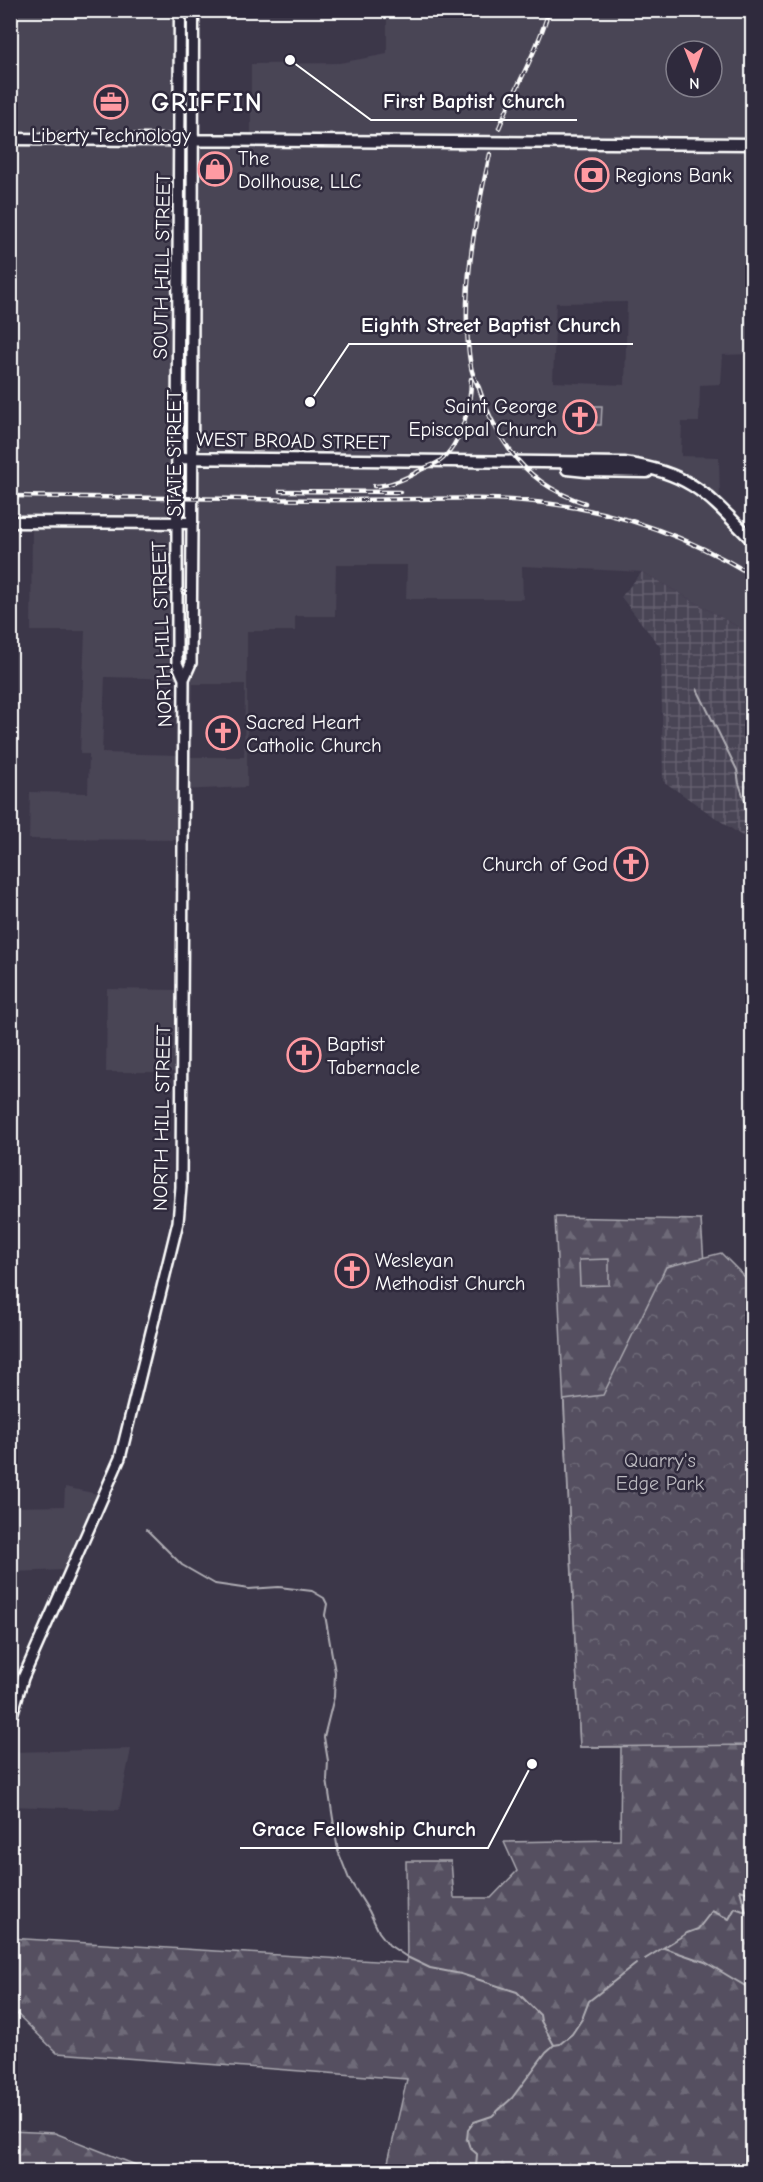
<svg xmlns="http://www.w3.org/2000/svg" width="763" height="2182" font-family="'Comic Neue',sans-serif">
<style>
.built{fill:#494455;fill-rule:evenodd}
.industrial{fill:url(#industrial-grid)}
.forest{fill:url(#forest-firs);stroke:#aaa8b0;stroke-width:1.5}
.cemetery{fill:url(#cemetery-stones);stroke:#aaa8b0;stroke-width:1.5}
.park{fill:url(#park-crowns);stroke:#aaa8b0;stroke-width:1.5}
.pitch{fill:#555060;stroke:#aaa8b0;stroke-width:1.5}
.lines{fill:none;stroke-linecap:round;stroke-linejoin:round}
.stream{stroke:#afadb4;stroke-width:2}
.minor-casing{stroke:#fff;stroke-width:14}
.major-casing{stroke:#fff;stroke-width:15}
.minor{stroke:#2f2a3d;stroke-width:9}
.major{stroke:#2f2a3d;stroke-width:10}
.rail-casing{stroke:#fff;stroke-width:4.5}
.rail{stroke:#2f2a3d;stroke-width:2;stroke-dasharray:7;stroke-linecap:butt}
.labels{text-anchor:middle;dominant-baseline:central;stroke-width:5;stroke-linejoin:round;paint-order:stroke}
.poi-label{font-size:20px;fill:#fff;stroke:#2f2a3d;text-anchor:start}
.street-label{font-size:20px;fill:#fff;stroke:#2f2a3d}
.park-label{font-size:20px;fill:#bbb9bf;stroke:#2f2a3d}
.district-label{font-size:26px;font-weight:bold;letter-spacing:1.5px;fill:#fff;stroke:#2f2a3d}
.leader{fill:none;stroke:#fff;stroke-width:2}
.callout-dot{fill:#fff;stroke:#2f2a3d;stroke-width:2}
.callout-label{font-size:21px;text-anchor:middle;font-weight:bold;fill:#fff;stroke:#2f2a3d;stroke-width:5;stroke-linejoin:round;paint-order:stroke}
</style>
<defs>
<pattern id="industrial-grid" width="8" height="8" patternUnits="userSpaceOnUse" patternTransform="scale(1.5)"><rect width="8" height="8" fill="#494455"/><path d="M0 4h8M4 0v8" fill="none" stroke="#64606e"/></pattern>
<pattern id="forest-firs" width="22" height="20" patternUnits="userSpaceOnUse" patternTransform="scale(1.5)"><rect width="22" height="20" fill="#555060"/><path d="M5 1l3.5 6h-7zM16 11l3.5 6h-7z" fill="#6e6a78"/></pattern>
<pattern id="cemetery-stones" width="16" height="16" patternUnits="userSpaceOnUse" patternTransform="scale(1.5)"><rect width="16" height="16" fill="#555060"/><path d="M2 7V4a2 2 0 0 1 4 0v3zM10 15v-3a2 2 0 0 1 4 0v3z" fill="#6e6a78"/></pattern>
<pattern id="park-crowns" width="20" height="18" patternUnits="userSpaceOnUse" patternTransform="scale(1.5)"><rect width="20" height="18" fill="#555060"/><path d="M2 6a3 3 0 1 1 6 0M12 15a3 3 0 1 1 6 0" fill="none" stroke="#6e6a78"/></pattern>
</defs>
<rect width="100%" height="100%" fill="#3c3749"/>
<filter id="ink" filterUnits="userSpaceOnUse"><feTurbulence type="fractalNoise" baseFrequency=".0167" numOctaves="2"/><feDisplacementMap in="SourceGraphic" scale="12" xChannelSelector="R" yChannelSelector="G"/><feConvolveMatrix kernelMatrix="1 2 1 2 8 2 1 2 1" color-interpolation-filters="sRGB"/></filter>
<g filter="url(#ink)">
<path class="built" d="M10 11H190L193 142H251V64L339 63 387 54V11H752V354L723 355 721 384 700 385 699 422H682L681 456 719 457 720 501 752 533V635L642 572 522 566 523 599H406L407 565H336L335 616H295V631H247V787L181 790V840L29 839 30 792 88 793 89 754H80L85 631H31L32 523 11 522ZM676 51H712V87H676ZM627 302 625 385 553 382 556 303ZM105 677 186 679 182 755 102 753ZM193 684H245L244 757H191Z
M107 989 184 990 185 1072H106Z
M65 1487 102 1495 67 1570 11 1572 10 1507 64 1506Z
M131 1749 119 1810 11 1806V1752Z"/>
<path class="industrial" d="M642 572 752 635V843L663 781 661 648 621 597Z"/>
<path class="forest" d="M555 1217 701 1220 704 1263 752 1294V2171H386L407 2079 57 2053 11 2008 10 1938 407 1963 406 1861H451L454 1898H491L517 1871 504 1842 620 1840 621 1747H580Z
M10 2131 55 2133 151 2171H11Z"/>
<path class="cemetery" d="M594 406H602L601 425H588V410H594Z"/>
<path class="park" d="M721 1253 752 1284V1745L580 1747 564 1400 603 1395 666 1267Z"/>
<path class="pitch" d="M609 1259V1285L580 1286 579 1260Z"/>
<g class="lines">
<path class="stream" d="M697 689 737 770 739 783 752 823
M146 1529 182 1565 215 1584 249 1589 279 1587 312 1591 324 1598 327 1604 325 1615 335 1672 334 1697 324 1737 328 1761 327 1780 338 1851 349 1879 369 1911 379 1932 389 1945 407 1957 430 1968 461 1974 517 1992 540 2015 541 2021 554 2045
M664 1948 705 1962 752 1990
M645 1959 687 1933 698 1929 712 1911 729 1919 735 1908 746 1912 740 1890 752 1894
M471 2172 476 2168 477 2154 470 2148 467 2139 468 2130 474 2122 492 2116 512 2098 546 2052 554 2045 560 2044 572 2034 582 2019 589 2001 636 1964"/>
<g class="minor-casing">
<path id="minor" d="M184 679 191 663 192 523
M10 1722 23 1678 120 1458 178 1222 181 1187 184 679 177 663V523"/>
</g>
<g class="major-casing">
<path id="major" d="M10 139 752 144
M178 458 624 463C691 473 707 494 752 540
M567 469 586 471 647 472
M10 522 192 523 193 10
M177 523 180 10"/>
</g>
<use href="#minor" class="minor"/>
<use href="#major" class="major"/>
<g class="rail-casing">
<path id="rail" d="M499 128C515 88 537 52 549 10
M490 154C475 219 459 301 471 367 472 374 476 381 479 388 486 411 495 429 509 449 528 476 553 493 585 503
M374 486C390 486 405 479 419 471 425 467 434 465 440 461 462 444 471 404 471 379
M280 491 400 492
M10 496C117 498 223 499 329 500 403 501 479 494 552 504 623 513 691 538 752 575"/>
</g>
<use href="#rail" class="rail"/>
</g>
</g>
<defs>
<g id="office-ring" transform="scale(1.725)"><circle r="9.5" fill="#2f2a3d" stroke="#ff9aa2" stroke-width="1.5"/><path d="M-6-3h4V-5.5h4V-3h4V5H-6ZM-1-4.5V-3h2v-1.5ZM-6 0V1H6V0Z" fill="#ff9aa2"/></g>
<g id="shop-ring" transform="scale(1.725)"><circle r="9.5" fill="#2f2a3d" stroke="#ff9aa2" stroke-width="1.5"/><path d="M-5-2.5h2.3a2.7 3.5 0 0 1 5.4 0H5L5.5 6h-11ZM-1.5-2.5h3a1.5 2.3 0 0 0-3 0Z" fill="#ff9aa2"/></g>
<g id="bank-ring" transform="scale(1.725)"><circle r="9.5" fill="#2f2a3d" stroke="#ff9aa2" stroke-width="1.5"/><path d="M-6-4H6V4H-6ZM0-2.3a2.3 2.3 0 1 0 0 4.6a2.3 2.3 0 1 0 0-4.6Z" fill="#ff9aa2"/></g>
<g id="church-ring" transform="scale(1.725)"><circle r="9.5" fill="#2f2a3d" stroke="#ff9aa2" stroke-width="1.5"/><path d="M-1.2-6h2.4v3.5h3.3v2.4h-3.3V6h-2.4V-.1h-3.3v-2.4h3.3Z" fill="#ff9aa2"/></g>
</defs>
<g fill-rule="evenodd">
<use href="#office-ring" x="111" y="102"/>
<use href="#shop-ring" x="215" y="169"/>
<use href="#bank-ring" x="592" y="175"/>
<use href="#church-ring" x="580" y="417"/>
<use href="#church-ring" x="223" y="733"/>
<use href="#church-ring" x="631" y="864"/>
<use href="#church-ring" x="304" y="1055"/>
<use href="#church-ring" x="352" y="1271"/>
</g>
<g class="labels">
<g class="poi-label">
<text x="111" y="135" text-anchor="middle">Liberty Technology</text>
<text x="238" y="158">The<tspan x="238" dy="23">Dollhouse, LLC</tspan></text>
<text x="615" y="175">Regions Bank</text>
<text x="557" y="406" text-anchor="end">Saint George<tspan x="557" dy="23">Episcopal Church</tspan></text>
<text x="246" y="722">Sacred Heart<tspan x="246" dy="23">Catholic Church</tspan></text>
<text x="608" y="864" text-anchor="end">Church of God</text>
<text x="327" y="1044">Baptist<tspan x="327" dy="23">Tabernacle</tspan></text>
<text x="375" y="1260">Wesleyan<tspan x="375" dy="23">Methodist Church</tspan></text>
</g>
<g class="street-label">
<text transform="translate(162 266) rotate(-89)">SOUTH HILL STREET</text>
<text transform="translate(293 441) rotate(1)">WEST BROAD STREET</text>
<text transform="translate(174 453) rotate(-90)">STATE STREET</text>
<text transform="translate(162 634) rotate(-92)">NORTH HILL STREET</text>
<text transform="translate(162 1118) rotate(-89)">NORTH HILL STREET</text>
</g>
<g class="park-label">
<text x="660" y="1460">Quarry's<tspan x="660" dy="23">Edge Park</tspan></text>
</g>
<g class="district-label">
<text x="207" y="103">GRIFFIN</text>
</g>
</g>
<path class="leader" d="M290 60L371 120H577M310 402L349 344H633M532 1764L488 1848H240"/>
<g class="callout-dot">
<circle cx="290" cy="60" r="6"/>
<circle cx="310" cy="402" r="6"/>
<circle cx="532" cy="1764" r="6"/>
</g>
<g class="callout-label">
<text x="474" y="108">First Baptist Church</text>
<text x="491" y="332">Eighth Street Baptist Church</text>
<text x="364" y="1836">Grace Fellowship Church</text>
</g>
<rect width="763" height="2182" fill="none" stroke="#2f2a3d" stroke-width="36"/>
<rect x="18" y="18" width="727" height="2146" fill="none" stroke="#fff" stroke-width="2" filter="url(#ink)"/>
<g transform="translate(694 69) rotate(179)"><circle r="28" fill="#2f2a3d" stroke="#827f8b" stroke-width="1.5"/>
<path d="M0-4.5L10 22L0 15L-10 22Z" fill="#ff9aa2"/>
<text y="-9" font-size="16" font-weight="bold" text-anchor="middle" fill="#ffffff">N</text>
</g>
</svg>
